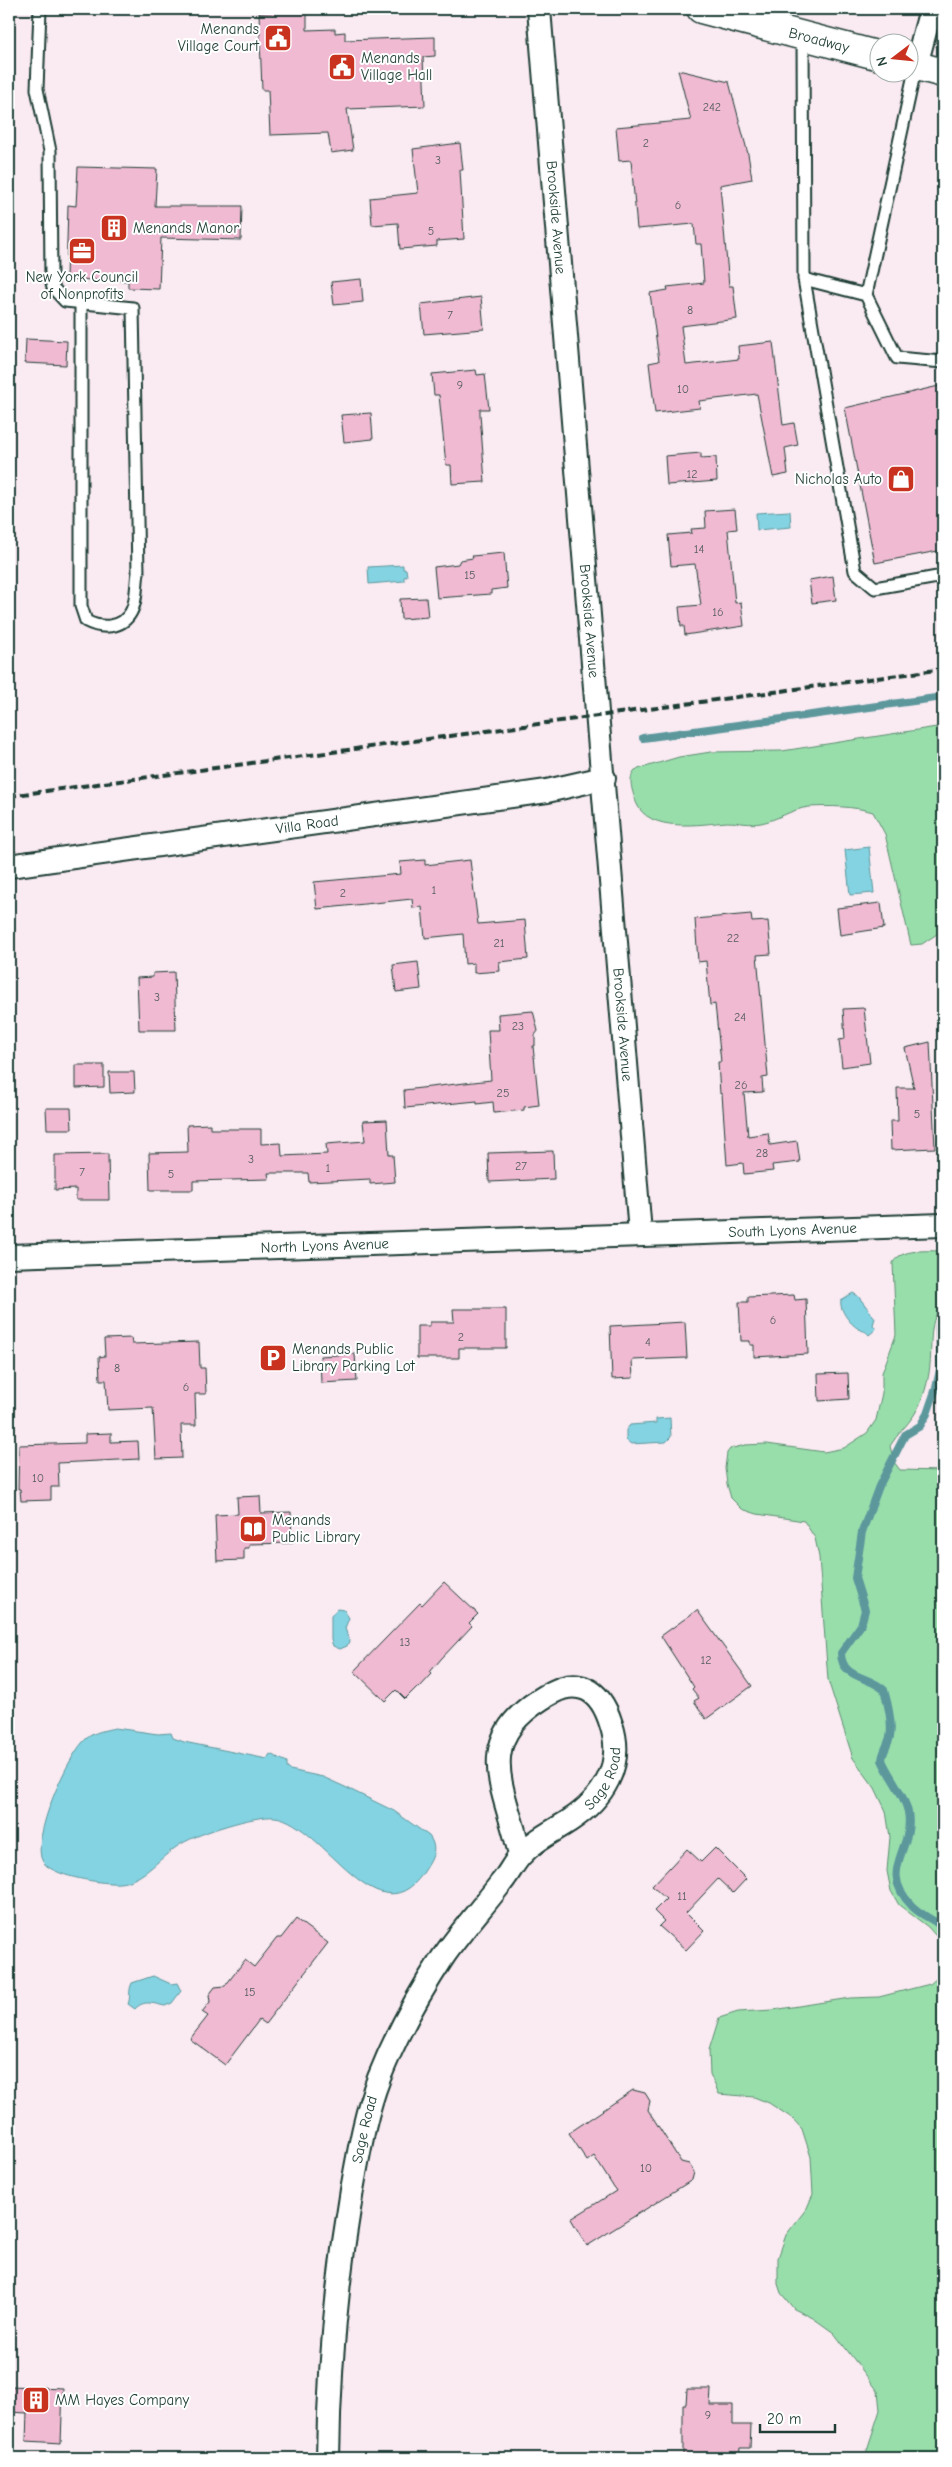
<svg xmlns="http://www.w3.org/2000/svg" width="952" height="2467" font-family="'Comic Neue',sans-serif">
<style>
.green{fill:#98deab;stroke:#5c8e70}
.water{fill:#84d3e2;stroke:#5c979c}
.lines{fill:none;stroke-linecap:round;stroke-linejoin:round}
.stream{stroke:#5c979c;stroke-width:8}
.building{fill:#f0bad3;stroke:#1f3d34}
.service-casing{stroke:#1f3d34;stroke-width:15}
.minor-casing{stroke:#1f3d34;stroke-width:26}
.primary-casing{stroke:#1f3d34;stroke-width:31}
.service{stroke:#fff;stroke-width:11}
.minor{stroke:#fff;stroke-width:22}
.primary{stroke:#fff;stroke-width:28}
.rail{stroke:#1f3d34;stroke-width:4;stroke-dasharray:8 4;stroke-linecap:butt}
.labels{text-anchor:middle;dominant-baseline:central;stroke-width:4;stroke-linejoin:round;paint-order:stroke}
.number-label{font-size:12px;fill:#535c5c}
.poi-label{font-size:15px;fill:#1f3d34;stroke:#fff;text-anchor:start}
.street-label{font-size:15px;fill:#1f3d34;stroke:#fff}
</style>
<rect width="100%" height="100%" fill="#faeaf2"/>
<filter id="ink" filterUnits="userSpaceOnUse"><feTurbulence type="fractalNoise" baseFrequency=".02" numOctaves="2"/><feDisplacementMap in="SourceGraphic" scale="10" xChannelSelector="R" yChannelSelector="G"/><feConvolveMatrix kernelMatrix="1 2 1 2 8 2 1 2 1" color-interpolation-filters="sRGB"/></filter>
<g filter="url(#ink)">
<path class="green" d="M943 726V930L922 944 911 945 885 834 873 812C853 806 830 806 809 807 792 809 777 820 761 823 750 825 738 822 727 822 702 824 648 834 636 802 633 793 627 778 635 770L679 757 711 752 782 751Z
M943 1251V1306C928 1317 932 1347 930 1364 929 1380 923 1401 914 1415 907 1426 897 1434 890 1446L894 1462 900 1470 943 1471V1944L928 1927 899 1905 891 1891 887 1871 890 1837 886 1811 875 1788 853 1758 828 1680 819 1557 815 1538 804 1521 757 1514 742 1509 731 1498 727 1484 725 1468 727 1453 730 1449 745 1445 767 1444 824 1452 844 1448 867 1433 876 1420 882 1393V1373L896 1335 893 1263C900 1248 929 1251 943 1251Z
M943 1973V2458H867V2450L880 2410 878 2391 834 2333 813 2318 794 2309 781 2293 778 2284V2258L786 2235 807 2208 813 2194 811 2157 802 2129 792 2118 769 2103 754 2097 719 2094 710 2074 709 2050 719 2018 738 2012 773 2010 850 1998 879 1997 930 1984Z"/>
<path class="water" d="M790 511 791 527 757 530 756 513Z
M403 565V569H406L407 576 404 577V581L369 584 368 567Z
M869 847 874 893 850 895 845 850Z
M853 1293 858 1296 875 1318 873 1325 876 1329 869 1335C865 1330 864 1332 859 1329 850 1324 839 1310 841 1300Z
M670 1418 671 1437 666 1442 631 1444 626 1440V1430L630 1425 656 1423V1419Z
M337 1609 344 1610 349 1618 345 1628 349 1641 347 1646 340 1649 333 1646 331 1640V1616Z
M115 1728 158 1734 171 1733 173 1738 184 1742 267 1759 270 1754 287 1762V1768L290 1770 323 1777 345 1787 394 1811 429 1836C437 1847 434 1856 427 1867 380 1947 324 1823 275 1817 254 1815 199 1833 181 1844 157 1858 142 1886 111 1883 94 1882 53 1876 43 1862 29 1841 69 1752 87 1738 94 1732 106 1730 115 1728Z
M153 1976 171 1984 177 1983 181 1991 172 2003 165 2006C154 2004 144 1999 135 2009L128 2004C131 1997 128 1991 132 1983Z"/>
<g class="lines">
<path class="stream" d="M643 738 943 697
M943 1308 939 1327 941 1366 936 1388 927 1414 920 1426 905 1435 879 1486 862 1532 855 1578 865 1610 861 1625 841 1653C841 1679 871 1676 884 1690 888 1704 893 1723 890 1737 888 1745 883 1751 882 1760 889 1777 904 1793 908 1812 915 1850 876 1869 912 1906 920 1915 934 1919 943 1928"/>
</g>
<path class="building" d="M307 11V30L335 29V33L345 32V40L435 37V56L423 57 425 106 347 109 353 150 331 153 328 133 270 135 268 90H262L259 13Z
M678 70 729 82 748 154 752 179 720 185 729 286H733L737 319 681 326 686 365 739 359 738 346 773 342 783 425 794 423 798 445 785 448 788 474 773 477 757 394 699 401 700 408 655 413 649 363 659 361 650 293 668 290 667 287 704 283 701 244H696L694 224 637 229 631 160 619 161 616 127 691 120Z
M460 143 463 170H460L464 239 437 241V246L400 249 398 223 372 225 370 198 418 193 413 149Z
M78 167 157 169 155 206H242L241 240 161 238 159 289 128 288V281L66 279 68 205 76 206Z
M361 279 363 302 334 305 331 282Z
M481 297 484 329 424 334 421 304Z
M26 339 67 341 66 365 25 363Z
M476 370 477 375 485 374 489 409H480V414L485 482 452 484 451 465H446L439 395H434L432 374Z
M943 385V550L875 563 845 408Z
M371 413 373 439 344 442 341 415Z
M701 453V458L716 457 717 481 667 485 665 456Z
M735 509 737 529 728 530 735 603 741 602 744 626 685 635 684 626H681L679 607 701 605 695 564 671 566 668 535 692 533 691 529 706 528 705 511Z
M504 553 507 588 491 590V594L437 598 434 567 458 564 460 560 473 558 472 556Z
M833 576 836 600 812 603 809 580Z
M426 598 428 617 401 619 400 599Z
M425 860V865L470 860 478 924 525 920 528 959 499 962 500 971 474 973V963L465 964 463 934 425 938 422 907 413 908 412 899 317 909 314 882 401 874 400 862Z
M881 903 884 928 840 935 837 908Z
M751 914 752 922 768 921 771 954 757 955 768 1077 762 1078 763 1092 744 1093 748 1136 768 1133 770 1145 797 1141 800 1162 772 1165 773 1171 744 1174 743 1163 727 1165 722 1094H720L718 1062H721L715 1004 710 1005 706 961 698 962 695 919Z
M418 962 421 989 396 992 393 965Z
M174 972 176 1030H139L137 978 153 977V973Z
M864 1008 870 1063 842 1067 839 1040 845 1039 843 1009Z
M533 1011 538 1031 535 1035V1046H533L539 1105 524 1107V1110L494 1113 493 1102 477 1104V1101L405 1108 404 1090 491 1080 488 1030H499L498 1014Z
M930 1042 935 1148 891 1150 890 1121H898L897 1088H914L905 1048Z
M76 1065H104V1087L76 1088Z
M109 1072H134L135 1092 110 1093Z
M46 1108H71L72 1129H47Z
M387 1120 389 1155H393L395 1182 370 1184V1179L309 1182 308 1173H268L269 1179 193 1181V1190H150L149 1153 188 1152 187 1125 210 1124V1129H261V1144L281 1143 282 1156 327 1154 326 1144 365 1141 363 1121Z
M553 1151 554 1179 489 1182 488 1153Z
M108 1154 109 1200H76V1189L55 1190V1155Z
M794 1295 795 1300 806 1299 808 1354 754 1357V1345H750V1341H741L739 1302H748V1297Z
M453 1309H506V1348H459V1358H417V1326H430V1322H454Z
M685 1322 687 1358 632 1360 633 1378 612 1379 610 1326Z
M131 1338 132 1344 199 1342 200 1368H205L206 1394H195L196 1425H181L182 1458 156 1459 153 1408 108 1410 106 1380H100L99 1357 105 1356 104 1339Z
M355 1354 357 1381 321 1383 320 1356Z
M848 1373 849 1399 819 1401 818 1374Z
M111 1433V1442L138 1441 139 1459 58 1463 59 1487H51V1500L21 1501 20 1489H18L19 1445 85 1443V1434Z
M260 1496 261 1513 291 1512 292 1543 249 1544V1548H244V1560L217 1561 215 1515 238 1514 237 1497Z
M444 1582 478 1614 469 1623 472 1626 441 1659 430 1672 432 1674 419 1688 417 1687 405 1699 396 1690 385 1701 354 1671 420 1603 422 1605Z
M697 1610 752 1686 706 1719 694 1701 699 1698 692 1689 694 1687 661 1636Z
M715 1848 746 1879 733 1893 718 1879 686 1913 704 1931 686 1950 659 1926 664 1921 654 1911 666 1899 652 1886 687 1849 701 1862Z
M296 1919 328 1943 265 2024 259 2020 225 2065 190 2039 208 2016 202 2012 210 2002 209 1995 215 1987 225 1986 245 1960 254 1967 277 1938H281Z
M633 2090 645 2093 650 2101 648 2110 681 2162 689 2164 694 2172 692 2180 587 2246 571 2219 616 2191 594 2156 587 2161 569 2133Z
M9 2386 63 2388 61 2443 26 2441 27 2413 9 2412Z
M687 2389H711L710 2405H733V2425H751L750 2448H740L739 2458H683V2404H686Z"/>
<g class="lines">
<g class="service-casing">
<path id="service" d="M40 9 37 89 50 151 51 280 53 288 65 301 133 308 138 573C136 584 137 602 131 612 122 629 101 629 86 621L81 606V304
M803 35 804 279 866 295 916 65
M804 279 855 571 875 588 943 576
M866 295 897 358 943 362"/>
</g>
<g class="minor-casing">
<g id="minor">
<path id="s1" d="M539 9 640 1233"/>
<path d="M916 65 931 9"/>
<path id="s2" d="M9 866 547 791 604 778"/>
<path id="s3" d="M9 1256 943 1225"/>
<path id="s4" d="M328 2458C329 2369 337 2278 352 2190 359 2152 365 2114 379 2078 396 2035 418 1995 443 1957 461 1931 482 1908 501 1883 508 1875 513 1864 520 1856 533 1841 552 1832 569 1821 603 1799 625 1765 611 1724 607 1711 600 1695 586 1689 570 1682 555 1690 541 1699 470 1744 507 1791 520 1855"/>
</g>
</g>
<g class="primary-casing">
<g id="primary">
<path id="s5" d="M701 9 880 56"/>
<path d="M910 64 943 73"/>
</g>
</g>
<use href="#service" class="service"/>
<use href="#minor" class="minor"/>
<use href="#primary" class="primary"/>
<path class="rail" d="M9 796 943 669"/>
</g>
</g>
<defs>
<g id="civic-square" transform="scale(1.4375)"><rect x="-9" y="-9" width="18" height="18" rx="4" fill="#c8321e" stroke="#fff"/><path d="M-.6-6.5H3V-4.5H.6V-3L4-1V1h2V6H-6V1h2V-1L-.6-3ZM-1.2 2.5V6h2.4V2.5Z" fill="#fff"/></g>
<g id="building-square" transform="scale(1.4375)"><rect x="-9" y="-9" width="18" height="18" rx="4" fill="#c8321e" stroke="#fff"/><path d="M-4-6H4V6H1V3H-1V6H-4ZM-2.5-4.3h1.7v1.8h-1.7ZM.8-4.3h1.7v1.8H.8ZM-2.5-1h1.7V.8h-1.7ZM.8-1h1.7V.8H.8Z" fill="#fff"/></g>
<g id="office-square" transform="scale(1.4375)"><rect x="-9" y="-9" width="18" height="18" rx="4" fill="#c8321e" stroke="#fff"/><path d="M-6-3h4V-5.5h4V-3h4V5H-6ZM-1-4.5V-3h2v-1.5ZM-6 0V1H6V0Z" fill="#fff"/></g>
<g id="shop-square" transform="scale(1.4375)"><rect x="-9" y="-9" width="18" height="18" rx="4" fill="#c8321e" stroke="#fff"/><path d="M-5-2.5h2.3a2.7 3.5 0 0 1 5.4 0H5L5.5 6h-11ZM-1.5-2.5h3a1.5 2.3 0 0 0-3 0Z" fill="#fff"/></g>
<g id="parking-square" transform="scale(1.4375)"><rect x="-9" y="-9" width="18" height="18" rx="4" fill="#c8321e" stroke="#fff"/><path d="M-3.5-5.5H1a3.5 3.5 0 0 1 0 7H-1V5.5H-3.5ZM-1-3.4V-.6H.8a1.4 1.4 0 0 0 0-2.8Z" fill="#fff"/></g>
<g id="library-square" transform="scale(1.4375)"><rect x="-9" y="-9" width="18" height="18" rx="4" fill="#c8321e" stroke="#fff"/><path d="M-6-4Q-3-5.5-.7-3.5V5Q-3 3-6 4ZM6-4Q3-5.5 .7-3.5V5Q3 3 6 4Z" fill="#fff"/></g>
</defs>
<g fill-rule="evenodd">
<use href="#civic-square" x="278" y="38"/>
<use href="#civic-square" x="342" y="67"/>
<use href="#building-square" x="114" y="228"/>
<use href="#office-square" x="82" y="251"/>
<use href="#shop-square" x="901" y="479"/>
<use href="#parking-square" x="273" y="1358"/>
<use href="#library-square" x="253" y="1529"/>
<use href="#building-square" x="36" y="2400"/>
</g>
<g class="labels">
<g class="number-label">
<text x="712" y="107">242</text>
<text x="646" y="143">2</text>
<text x="438" y="160">3</text>
<text x="678" y="205">6</text>
<text x="431" y="231">5</text>
<text x="690" y="310">8</text>
<text x="450" y="315">7</text>
<text x="460" y="385">9</text>
<text x="683" y="389">10</text>
<text x="692" y="474">12</text>
<text x="699" y="549">14</text>
<text x="470" y="575">15</text>
<text x="718" y="612">16</text>
<text x="434" y="890">1</text>
<text x="343" y="893">2</text>
<text x="733" y="938">22</text>
<text x="499" y="943">21</text>
<text x="157" y="997">3</text>
<text x="740" y="1017">24</text>
<text x="518" y="1026">23</text>
<text x="741" y="1085">26</text>
<text x="503" y="1093">25</text>
<text x="917" y="1114">5</text>
<text x="762" y="1153">28</text>
<text x="251" y="1159">3</text>
<text x="521" y="1166">27</text>
<text x="328" y="1168">1</text>
<text x="82" y="1172">7</text>
<text x="171" y="1174">5</text>
<text x="773" y="1320">6</text>
<text x="461" y="1337">2</text>
<text x="648" y="1342">4</text>
<text x="117" y="1368">8</text>
<text x="186" y="1387">6</text>
<text x="38" y="1478">10</text>
<text x="405" y="1642">13</text>
<text x="706" y="1660">12</text>
<text x="682" y="1896">11</text>
<text x="250" y="1992">15</text>
<text x="646" y="2168">10</text>
<text x="708" y="2415">9</text>
</g>
<g class="poi-label">
<text x="259" y="29" text-anchor="end">Menands<tspan x="259" dy="17">Village Court</tspan></text>
<text x="361" y="58">Menands<tspan x="361" dy="17">Village Hall</tspan></text>
<text x="133" y="228">Menands Manor</text>
<text x="82" y="277" text-anchor="middle">New York Council<tspan x="82" dy="17">of Nonprofits</tspan></text>
<text x="882" y="479" text-anchor="end">Nicholas Auto</text>
<text x="292" y="1349">Menands Public<tspan x="292" dy="17">Library Parking Lot</tspan></text>
<text x="272" y="1520">Menands<tspan x="272" dy="17">Public Library</tspan></text>
<text x="55" y="2400">MM Hayes Company</text>
</g>
<g class="street-label">
<text stroke="none"><textPath href="#s5" startOffset="122">Broadway</textPath></text>
<text stroke="none"><textPath href="#s1" startOffset="209">Brookside Avenue</textPath></text>
<text stroke="none"><textPath href="#s1" startOffset="614">Brookside Avenue</textPath></text>
<text stroke="none"><textPath href="#s2" startOffset="301">Villa Road</textPath></text>
<text stroke="none"><textPath href="#s1" startOffset="1019">Brookside Avenue</textPath></text>
<text stroke="none"><textPath href="#s3" startOffset="784">South Lyons Avenue</textPath></text>
<text stroke="none"><textPath href="#s3" startOffset="316">North Lyons Avenue</textPath></text>
<text stroke="none"><textPath href="#s4" startOffset="766">Sage Road</textPath></text>
<text stroke="none"><textPath href="#s4" startOffset="331">Sage Road</textPath></text>
</g>
</g>
<rect width="952" height="2467" fill="none" stroke="#fff" stroke-width="30"/>
<rect x="15" y="15" width="922" height="2437" fill="none" stroke="#1f3d34" stroke-width="2" filter="url(#ink)"/>
<g transform="translate(894 58) rotate(254)"><circle r="24" fill="#ffffff" stroke="#a5b1ae"/>
<path d="M0-4L9 19L0 12L-9 19Z" fill="#c8321e"/>
<text y="-8" font-size="14" font-weight="bold" text-anchor="middle" fill="#1f3d34">N</text>
</g>
<path d="M760 2424v8h75v-8" fill="none" stroke="#1f3d34" stroke-width="2.5"/>
<text x="767" y="2424" font-size="15" fill="#1f3d34" stroke="#ffffff" stroke-width="4" paint-order="stroke">20 m</text>
</svg>
